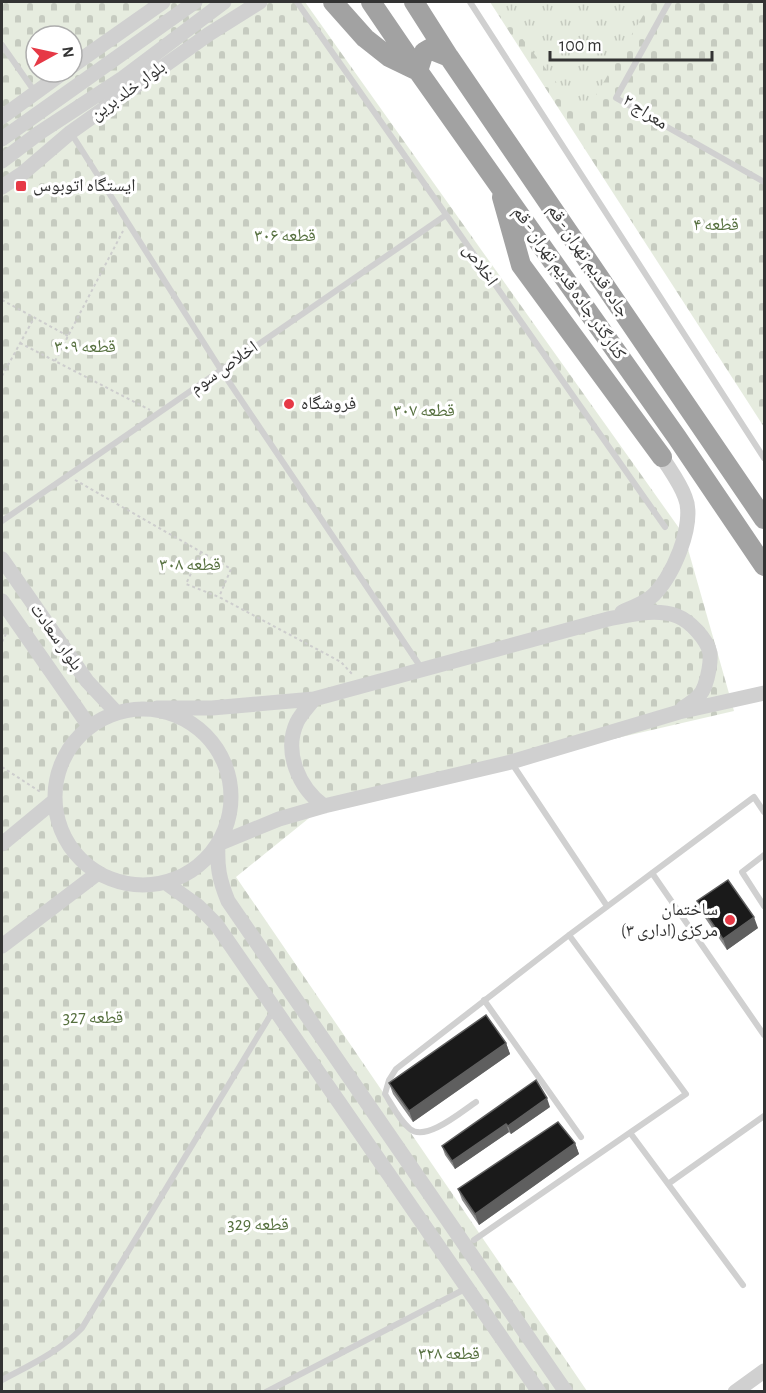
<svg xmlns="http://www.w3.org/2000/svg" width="766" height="1393" font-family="'Alegreya Sans','Noto Naskh Arabic',sans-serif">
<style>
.cemetery{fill:url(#cemetery-stones);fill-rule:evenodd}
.park{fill:url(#park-tufts)}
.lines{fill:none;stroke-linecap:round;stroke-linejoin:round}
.path{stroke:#cdcdcd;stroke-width:2;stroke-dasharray:3 3;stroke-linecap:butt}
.service{stroke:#d0d0d0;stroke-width:6}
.tertiary{stroke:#d0d0d0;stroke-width:15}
.trunk{stroke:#a2a2a2;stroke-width:20}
.wall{fill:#8c8c8c}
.shaded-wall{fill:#5f5f5f}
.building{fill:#1a1a1a;stroke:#5f5f5f;stroke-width:1.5}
.poi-dot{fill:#e63946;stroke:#fff;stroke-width:2}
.labels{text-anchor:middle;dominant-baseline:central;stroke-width:6;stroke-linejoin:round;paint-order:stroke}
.street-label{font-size:18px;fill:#333;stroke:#fff}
.poi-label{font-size:18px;fill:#333;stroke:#fff;text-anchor:start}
.park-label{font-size:18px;fill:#56703f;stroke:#fff}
</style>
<defs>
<pattern id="cemetery-stones" width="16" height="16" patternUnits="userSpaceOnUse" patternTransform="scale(1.5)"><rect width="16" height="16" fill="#e6ecdf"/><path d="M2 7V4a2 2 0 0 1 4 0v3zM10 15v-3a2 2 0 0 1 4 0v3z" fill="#c6cbc0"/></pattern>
<pattern id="park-tufts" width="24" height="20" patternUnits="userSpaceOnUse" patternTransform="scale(1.5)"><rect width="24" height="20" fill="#e6ecdf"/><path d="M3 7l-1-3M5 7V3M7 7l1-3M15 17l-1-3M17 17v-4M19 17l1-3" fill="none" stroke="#c6cbc0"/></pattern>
</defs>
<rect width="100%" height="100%" fill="#fff"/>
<path class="cemetery" d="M2 2H305L684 535 734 711 324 806 236 877 587 1391 2 1392ZM36 36H72V72H36Z
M490 2H764V427Z"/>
<path class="park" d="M494 2H651L583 117Z"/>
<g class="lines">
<path class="path" d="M2 300 68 336
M20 343 150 410
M55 361 123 231
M2 376 34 318
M75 480 231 569 219 597
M201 552 186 584 219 597 341 662 352 674
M2 642 7 632
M2 767 42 793"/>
<path class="service" d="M297 2 665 527
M470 2 764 458
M669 2 616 98 764 182
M2 45 35 92
M71 133 221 370 422 669
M2 521 446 215
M511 762 607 906
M764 855 742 872 764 906
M652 873 764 1035
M484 1000 581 1137
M476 1102C461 1112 426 1142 410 1129 399 1120 392 1105 385 1094L389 1080 396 1069 569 935 754 797 764 812
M631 1134 743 1285
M668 1184 764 1116
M474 1240 686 1094 569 935
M2 1380C30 1365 59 1352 82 1328L273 1011
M266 1392 465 1289"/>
<path class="tertiary" d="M72 66 163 2
M2 117 64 72
M2 139 195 2
M2 161 39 133 123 78 224 2
M2 187 23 173 71 132 209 34 260 2
M2 559 87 681 116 712
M2 601 89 726
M622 612C631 608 642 604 650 598 672 581 696 523 685 497 680 483 670 470 662 457
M314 699C308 707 301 714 297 722 283 752 299 788 324 806
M157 708H212L314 699 608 619C630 615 655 608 677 616 690 621 707 639 710 653 711 662 708 677 705 685 702 696 692 702 683 708
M55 797a88 88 0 1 1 176 0a88 88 0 1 1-176 0Z
M2 844 54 801
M166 883 198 906 216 924 539 1392
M2 946 98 873
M566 1392 228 901C219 879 217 867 218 844L279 819 324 806 511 762 679 712 764 693
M735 1392 764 1371"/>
<path class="trunk" d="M333 2 365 38 389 57 418 71 424 52 429 49 449 57
M371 2 418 71 676 436 764 566
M414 2 449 57 764 519
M502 197 521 265 662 457"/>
</g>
<path class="wall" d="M697 901 758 928 727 950 701 912Z
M506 1043 510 1054 413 1122 393 1094 389 1083Z
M550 1107 511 1134 509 1132 455 1169 445 1155 442 1146Z
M575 1143 579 1154 479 1225 462 1200 458 1189Z"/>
<path class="shaded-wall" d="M754 917 758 928 727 950 723 939Z
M506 1043 510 1054 413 1122 409 1111Z
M547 1098 550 1107 511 1134 508 1126Z
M506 1124 509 1132 455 1169 452 1161Z
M575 1143 579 1154 479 1225 475 1214Z"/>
<path class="building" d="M728 880 754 917 723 939 697 901Z
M486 1015 506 1043 409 1111 389 1083Z
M536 1080 547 1098 508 1126 506 1124 452 1161 442 1146Z
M558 1122 575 1143 475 1214 458 1189Z"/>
<g class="poi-dot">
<rect x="15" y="180" width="12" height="12" rx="3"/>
<circle cx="289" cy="404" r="6"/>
<circle cx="730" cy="920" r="6"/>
</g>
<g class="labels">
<g class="street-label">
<text transform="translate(128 91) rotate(-36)">بلوار خلد برین</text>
<text transform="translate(645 112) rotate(33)">معراج ۲</text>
<text transform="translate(588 261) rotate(56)">جاده قدیم تهران - قم</text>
<text transform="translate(480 265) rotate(55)">اخلاص</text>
<text transform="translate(569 283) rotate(55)">کنارگذر جاده قدیم تهران - قم</text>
<text transform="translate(224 368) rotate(-35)">اخلاص سوم</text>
<text transform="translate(56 637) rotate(55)">بلوار سعادت</text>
</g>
<g class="poi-label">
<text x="33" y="186">ایستگاه اتوبوس</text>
<text x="301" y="404">فروشگاه</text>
<text x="718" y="910" text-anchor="end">ساختمان<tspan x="718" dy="21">مرکزی(اداری ۳)</tspan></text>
</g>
<g class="park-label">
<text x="716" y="225">قطعه ۴</text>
<text x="285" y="236">قطعه ۳۰۶</text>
<text x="85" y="347">قطعه ۳۰۹</text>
<text x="424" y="411">قطعه ۳۰۷</text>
<text x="190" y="565">قطعه ۳۰۸</text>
<text x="93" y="1018">قطعه 327</text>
<text x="258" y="1225">قطعه 329</text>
<text x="449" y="1354">قطعه ۳۲۸</text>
</g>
</g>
<rect width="766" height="1393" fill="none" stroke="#333333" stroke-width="6"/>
<g transform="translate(54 54) rotate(82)"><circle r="28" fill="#ffffff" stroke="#adadad" stroke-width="1.5"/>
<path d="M0-4.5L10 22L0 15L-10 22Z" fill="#e63946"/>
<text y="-9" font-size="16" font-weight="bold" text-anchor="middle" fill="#333333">N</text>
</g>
<path d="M550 51v9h162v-9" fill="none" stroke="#333333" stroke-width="3"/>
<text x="559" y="51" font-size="18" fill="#333333" stroke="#ffffff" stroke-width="4.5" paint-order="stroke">100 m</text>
</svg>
